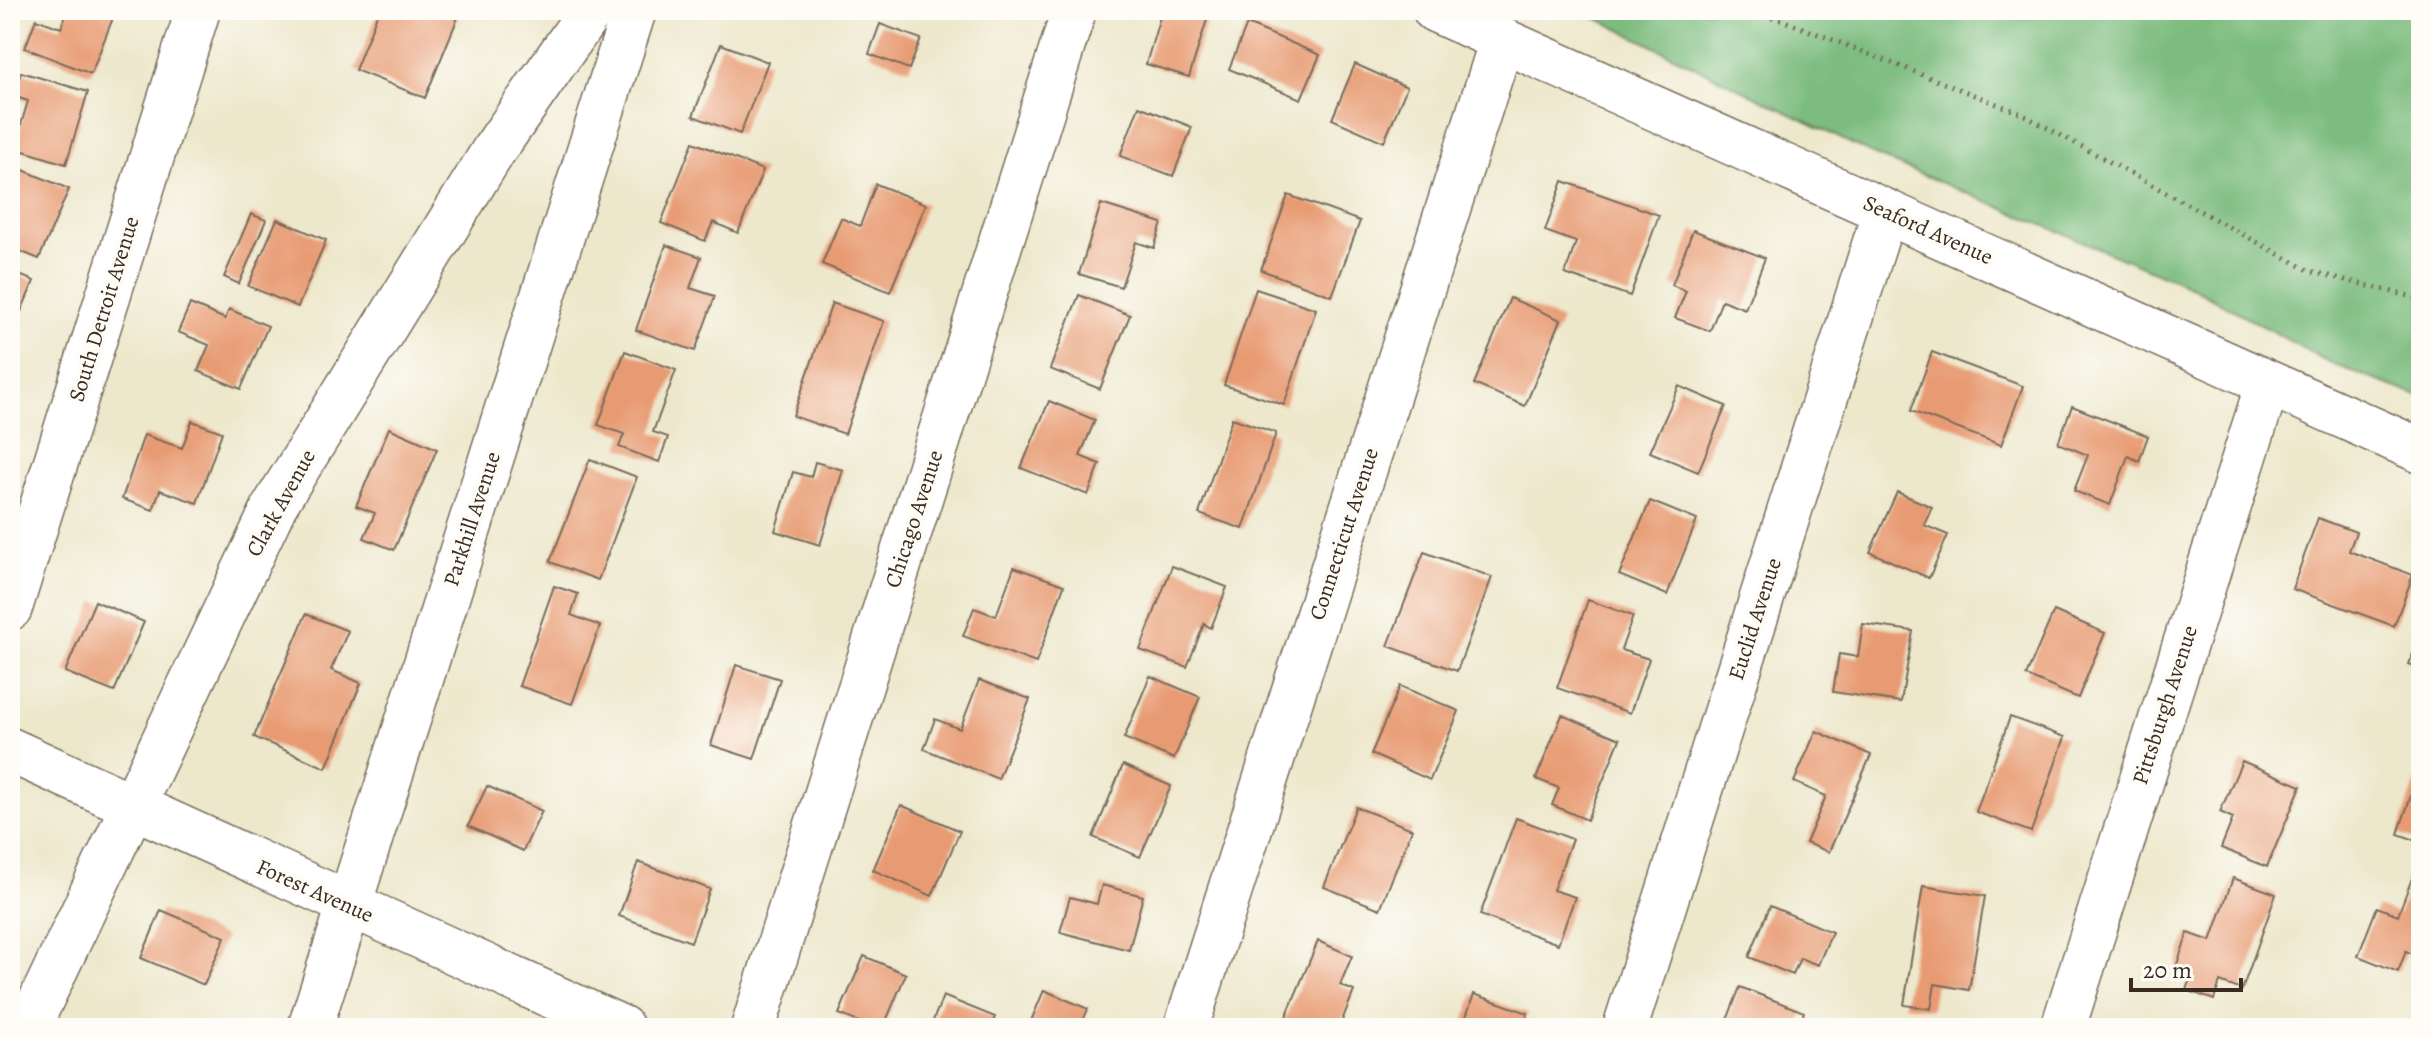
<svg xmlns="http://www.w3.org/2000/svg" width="2431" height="1038" font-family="Alegreya,serif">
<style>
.forest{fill:#7bbc7e;stroke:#5b734e;stroke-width:2}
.building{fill:#e89b73}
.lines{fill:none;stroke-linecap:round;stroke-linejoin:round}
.minor-casing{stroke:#796c5b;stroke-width:47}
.tertiary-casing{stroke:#796c5b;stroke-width:47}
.path{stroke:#796c5b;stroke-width:5;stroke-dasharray:2 6;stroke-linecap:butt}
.minor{stroke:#fff;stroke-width:44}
.tertiary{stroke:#fff;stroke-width:44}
.labels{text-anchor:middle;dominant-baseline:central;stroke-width:8;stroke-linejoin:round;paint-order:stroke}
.street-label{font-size:22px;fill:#3b2a1e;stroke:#fdfcf7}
</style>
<rect width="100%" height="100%" fill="#fdfcf7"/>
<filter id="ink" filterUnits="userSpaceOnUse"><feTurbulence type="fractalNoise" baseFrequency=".0125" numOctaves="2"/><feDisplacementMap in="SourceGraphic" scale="16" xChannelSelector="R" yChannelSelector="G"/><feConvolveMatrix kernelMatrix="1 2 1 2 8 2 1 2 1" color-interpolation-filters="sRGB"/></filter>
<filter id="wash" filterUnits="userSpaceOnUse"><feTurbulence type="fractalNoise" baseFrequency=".006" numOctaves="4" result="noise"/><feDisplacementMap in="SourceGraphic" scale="32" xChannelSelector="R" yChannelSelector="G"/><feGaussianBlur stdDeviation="1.8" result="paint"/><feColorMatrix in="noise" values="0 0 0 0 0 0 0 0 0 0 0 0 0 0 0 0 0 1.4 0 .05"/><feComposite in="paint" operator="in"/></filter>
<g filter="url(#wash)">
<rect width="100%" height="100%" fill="#ede7cb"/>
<path class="forest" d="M1580 10H2421V397L2330 363 2192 287 1870 153Z"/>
<g id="blocks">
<path class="building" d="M68 10H116L91 74 25 48 36 19 61 28Z
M379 10H461L425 98 355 70Z
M1162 10H1210L1189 77 1146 64Z
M880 24 921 39 909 69 869 54Z
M1247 24 1320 55 1301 99 1229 69Z
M721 44 768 62 740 134 693 116Z
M1355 64 1407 87 1384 142 1332 119Z
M21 72 88 92 66 164 14 148 28 101 13 96Z
M1139 106 1192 127 1173 176 1120 156Z
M693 142 763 170 738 233 713 222 705 241 661 223Z
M16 167 69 189 39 259 10 247V182Z
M1563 181 1659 215 1630 296 1565 274 1576 242 1545 231Z
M876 184 926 204 890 292 822 264 841 218 860 226Z
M1288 195 1360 221 1332 296 1261 270Z
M1101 204 1162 223 1154 248 1136 242 1121 287 1079 274Z
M251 214 266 220 239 284 224 277Z
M277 219 326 240 298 307 248 286Z
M1693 230 1765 258 1745 309 1722 300 1710 331 1675 318 1686 291 1672 285Z
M666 245 701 257 690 288 715 296 695 351 636 330Z
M10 271 34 281 10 337Z
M1256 289 1316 309 1284 405 1224 385Z
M1079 295 1130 315 1100 389 1050 369Z
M1510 298 1561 320 1525 406 1474 384Z
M832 303 884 321 845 434 793 416Z
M190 304 225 319 229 309 268 326 241 389 198 371 209 345 178 332Z
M625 351 676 370 653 432 668 437 659 462 619 447 624 434 598 425Z
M1932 352 2023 386 2001 445 1911 411Z
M1679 386 1726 406 1698 472 1650 452Z
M1049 401 1095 420 1080 456 1100 464 1088 495 1021 468Z
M2072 406 2148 436 2139 461 2128 456 2110 505 2074 491 2088 455 2058 443Z
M1232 418 1276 433 1243 529 1199 514Z
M192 421 222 432 197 503 160 490 153 510 122 499 144 435 182 448Z
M389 428 437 449 394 550 364 538 375 513 356 506Z
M590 459 637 477 598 580 550 562Z
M815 462 843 470 820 545 775 531 793 472 811 477Z
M1897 492 1932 507 1924 525 1948 535 1929 578 1870 552Z
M1650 501 1697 520 1667 595 1619 575Z
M2318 518 2356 532 2349 551 2413 575 2394 626 2292 589Z
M1424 552 1492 577 1457 671 1388 646Z
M1172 566 1227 587 1211 628 1204 624 1187 667 1140 650Z
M1014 567 1064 585 1036 663 963 636 974 608 996 616Z
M554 586 578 594 571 615 600 626 572 704 519 686Z
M1588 600 1633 616 1621 650 1649 659 1630 713 1557 688Z
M95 601 144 622 114 692 65 672Z
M2054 611 2105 633 2078 698 2026 676Z
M306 614 348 631 331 670 361 683 326 768 254 737Z
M1863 624 1913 631 1901 702 1833 692 1839 654 1858 657Z
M2421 634V669L2409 664Z
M736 665 780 679 754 759 711 745Z
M1150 676 1200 697 1174 759 1124 738Z
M979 680 1030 699 998 779 924 749 935 719 960 729Z
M1400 686 1459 711 1430 780 1371 754Z
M1562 715 1620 739 1587 820 1552 805 1559 788 1536 779Z
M2010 717 2065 737 2031 832 1976 812Z
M1816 731 1871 755 1829 852 1806 843 1826 796 1794 782Z
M2242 761 2301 786 2267 867 2221 848 2233 818 2220 812Z
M1123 765 1171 786 1140 857 1093 837Z
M2417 778 2421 779V842L2398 834Z
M487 786 542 811 523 851 468 826Z
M901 805 960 831 932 896 873 870Z
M1356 807 1412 829 1380 909 1324 887Z
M1516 818 1572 839 1553 890 1575 897 1558 944 1480 915Z
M638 862 710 889 691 942 619 916Z
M2414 873 2421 876V957L2406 951 2398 972 2358 956 2377 907 2398 915Z
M2233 878 2276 894 2242 990 2220 982 2214 1000 2186 990 2192 973 2176 967 2188 933 2211 941Z
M1102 885 1143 896 1129 950 1060 932 1070 897 1097 904Z
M1923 886 1985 896 1969 990 1935 984 1931 1009 1904 1005Z
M1770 906 1832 932 1818 965 1800 958 1793 975 1749 957Z
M161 910 225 937 204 985 141 958Z
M1318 941 1352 956 1340 985 1354 991 1339 1028H1291L1283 1024Z
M864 956 906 974 883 1028H873L839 1014Z
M1740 987 1804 1012 1798 1028H1724Z
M1044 990 1088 1009 1080 1028H1028Z
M1474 994 1528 1013 1522 1028H1462Z
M943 996 995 1017 990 1028H930Z"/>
</g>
</g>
<g filter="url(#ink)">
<use href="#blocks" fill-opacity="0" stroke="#796c5b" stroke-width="2"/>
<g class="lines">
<g class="minor-casing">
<path id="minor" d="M1435 10 2421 451
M10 608 198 10
M10 750 622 1028
M310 1028 634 10
M753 1028 1074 10
M1186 1028 1502 40
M1625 1028 1885 211
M2063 1028 2268 383"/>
</g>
<g class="tertiary-casing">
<path id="tertiary" d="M28 1028 275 505 494 150 591 10"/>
</g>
<path class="path" d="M1732 10 1782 20 2020 113 2310 271 2421 299"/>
<use href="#minor" class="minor"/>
<use href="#tertiary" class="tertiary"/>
</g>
</g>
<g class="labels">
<g class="street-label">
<text transform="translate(1928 230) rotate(24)">Seaford Avenue</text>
<text transform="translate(104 309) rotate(-73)">South Detroit Avenue</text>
<text transform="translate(281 503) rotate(-61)">Clark Avenue</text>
<text transform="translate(472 519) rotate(-72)">Parkhill Avenue</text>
<text transform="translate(914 519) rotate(-72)">Chicago Avenue</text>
<text transform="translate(1344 534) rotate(-72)">Connecticut Avenue</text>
<text transform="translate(1755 619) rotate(-72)">Euclid Avenue</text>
<text transform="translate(2165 705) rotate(-72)">Pittsburgh Avenue</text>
<text transform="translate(315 891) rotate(24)">Forest Avenue</text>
</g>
</g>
<rect width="2431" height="1038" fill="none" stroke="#fdfcf7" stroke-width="40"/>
<path d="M2131 978v12h110v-12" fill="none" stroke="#3b2a1e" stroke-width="4"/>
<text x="2143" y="978" font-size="24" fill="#3b2a1e" stroke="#fdfcf7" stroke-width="6" paint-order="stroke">20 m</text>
</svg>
